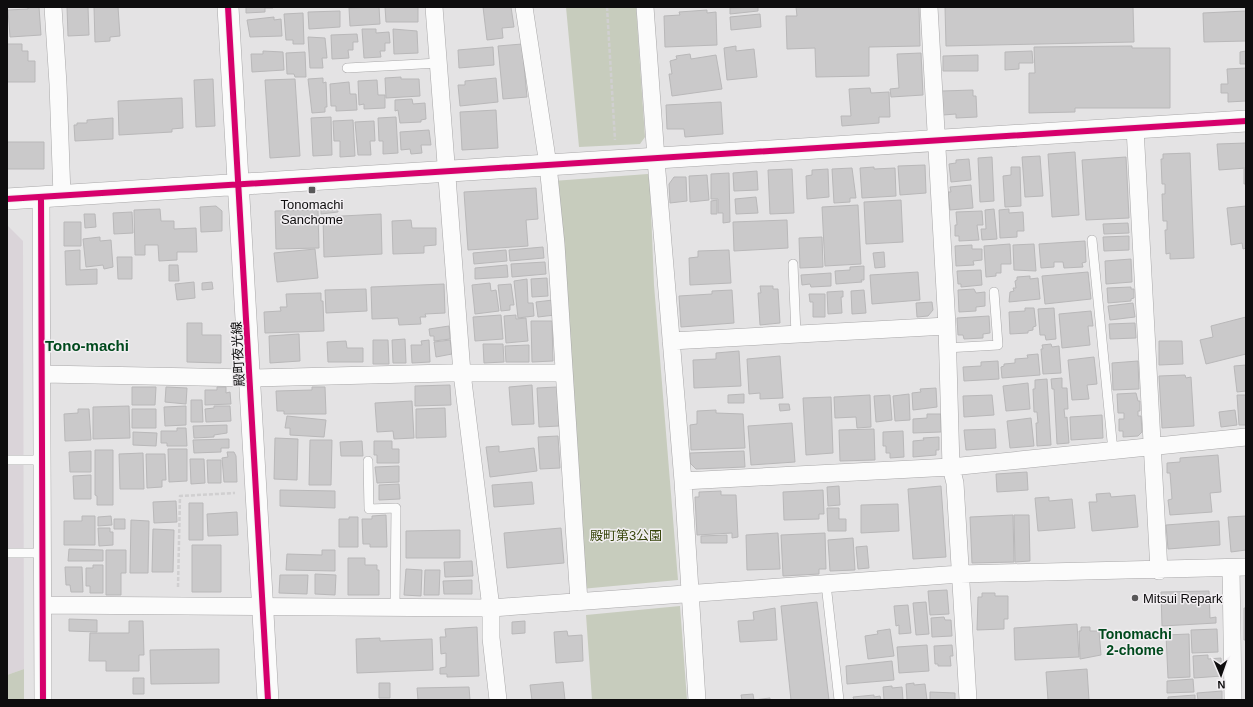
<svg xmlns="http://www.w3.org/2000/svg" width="1253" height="707" font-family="Arial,'Noto Sans JP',sans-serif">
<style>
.built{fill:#dad4d9}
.green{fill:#c7ccbd}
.building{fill:#cac9ca;stroke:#b9b8b9}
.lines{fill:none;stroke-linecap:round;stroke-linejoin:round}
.service-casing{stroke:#a9a8a9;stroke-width:10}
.minor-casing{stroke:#a9a8a9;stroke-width:18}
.tertiary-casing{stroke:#a9a8a9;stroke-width:22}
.path{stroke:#d0cfd0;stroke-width:2.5;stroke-dasharray:4 2;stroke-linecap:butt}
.service{stroke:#fbfbfb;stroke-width:9}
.minor{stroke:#fbfbfb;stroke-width:17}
.tertiary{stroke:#fbfbfb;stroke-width:21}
.cycleway-casing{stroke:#f2eff2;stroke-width:8}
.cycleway{stroke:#d6006c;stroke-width:6}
.poi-dot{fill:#595859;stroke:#f2eff2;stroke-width:1.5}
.labels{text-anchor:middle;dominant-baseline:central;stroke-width:3;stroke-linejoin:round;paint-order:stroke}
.poi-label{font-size:13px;fill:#0e0d0e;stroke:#f2eff2}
.street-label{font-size:13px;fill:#0e0d0e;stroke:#f2eff2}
.park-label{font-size:13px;fill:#354309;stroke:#f2eff2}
.neighbourhood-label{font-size:14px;font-weight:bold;fill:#004a1d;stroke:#f2eff2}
.quarter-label{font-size:15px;font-weight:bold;fill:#004a1d;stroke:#f2eff2}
</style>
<rect width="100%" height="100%" fill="#e4e3e4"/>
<path class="built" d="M7 225 23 241 24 669 7 675Z"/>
<path class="green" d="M566 7H636L645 137 640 144 579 147Z
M648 174 650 185 654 285 678 580 581 589 553 181Z
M680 606 687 700H592L586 615Z
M24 669V700H7V675Z"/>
<path class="building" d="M28 7H39L41 35 10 37 8 10 28 9Z
M67 7H88L89 35 68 36Z
M94 7H118L120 36 110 37V41L95 42Z
M246 7H273V8H265V12L246 13Z
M379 7 380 24 350 26 349 8Z
M385 7H418V22H386Z
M483 7H511L514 27 502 28 503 38 487 40Z
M758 7V11L730 14V8Z
M796 7H919L920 46 869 47V76L816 77 815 48 787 49 786 16H797Z
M945 7H1133L1134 42 946 46Z
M707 10V13L716 12 717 45 665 47 664 16 680 15 679 12Z
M340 11V27L309 29 308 12Z
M1246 11V41L1204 42 1203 13Z
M303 13 304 44H293V40H286L284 14Z
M760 14 761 27 731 30 730 17Z
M274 17V20L281 19 282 36 250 37 247 20Z
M362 29H376V33L389 32 390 43H385V51H380L381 57 364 58Z
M393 29 417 31 418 53 394 54Z
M357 34 358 42H353V50H348L349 58 332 59 331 35Z
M308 37 325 38 327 58H322L323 68H310Z
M7 44H22V51H28V61H35V82H7Z
M522 44 527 97 503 99 498 46Z
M736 46V51L754 49 757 77 727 80 724 48Z
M1132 46V48H1170V108H1075V112L1029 113V73H1035L1034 47Z
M493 47 494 65 459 68 458 50Z
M263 51 283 52 284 70 252 72 251 54H263Z
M1032 51 1033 63H1019V69L1005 70V52Z
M1246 51V64H1240V52Z
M305 52 306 77H295L294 74H287L286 53Z
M921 53 923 95 891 97 890 89 899 88 897 54Z
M690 54 691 59 716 55 722 89 672 96 669 74H672L670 61 677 59 676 56Z
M978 55V71H943V56Z
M1246 68V101L1228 102V93H1221V84H1228L1227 69Z
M401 77V79H419L420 96 386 98 385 78Z
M323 78V83L326 82 327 107H325V112L312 113 308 79Z
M496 78 498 102 460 106 458 85H465V81Z
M213 79 215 126 196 127 194 80Z
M295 79 300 156 270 158 265 80Z
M377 80 378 95H385V108L364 109V104L359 105 358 81Z
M349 82 350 94H356L357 110 336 111V106H331L330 84Z
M870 88 871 93 889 92 890 117H879V123L842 126 841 116H851L849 89Z
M973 90V96H976L977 117 956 118V114L943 115 942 91Z
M182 98 183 128 172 129V132L119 135 118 101Z
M412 99 413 104 425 103 426 119 421 120V122L400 123 398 110 395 111V100Z
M721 102 723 134 685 137 684 129H667L666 105Z
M496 110 498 148 462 150 460 112Z
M331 117 332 155 313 156 311 118Z
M396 117 398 153 383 154V141H379L378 118Z
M113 118V139L75 141 74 125H77V123H87V120Z
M353 120 355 156 340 157V141H334L333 121Z
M374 121 375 141H370L371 155H358L355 122Z
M429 130 431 145H421L422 153 411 154 410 149 401 150 400 132Z
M7 142H44V169H7Z
M1246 143V168L1219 170 1217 144Z
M1075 152 1079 215 1052 217 1048 154Z
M1190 153 1194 258 1170 259V253L1166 254 1165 230H1167V221H1163L1162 194H1165V184H1162L1161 159H1163V154Z
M1040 156 1043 196 1025 197 1022 157Z
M992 157 994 201 980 202 978 158Z
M1126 157 1129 218 1086 220 1082 160Z
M969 159 971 180 951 182 949 164 956 163V160Z
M925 165 926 193 900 195 898 166Z
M874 167V169L895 168 896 196 862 198 860 168Z
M1011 167H1020L1021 206 1005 207 1003 176 1011 175Z
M852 168 856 198H850V202L834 203 832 169Z
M792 169 794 213 770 214 768 170Z
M828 169 829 197 807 199 806 176 812 175V170Z
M1244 169H1246V184H1244Z
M757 171 758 190 734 191 733 173Z
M729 173 730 222 723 223V213H718V199H711V174Z
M707 175 709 200 690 202 689 176Z
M674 177H686L687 201 670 203 669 184Z
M971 185 973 208 950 210 948 192H951L950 187Z
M536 188 538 219 526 220 528 246 468 250 464 192Z
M756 197 758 213 736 214 735 199Z
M717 200V214H711V201Z
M901 200 903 242 866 244 864 202Z
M337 202 338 212 321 214V204Z
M858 205 861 264 825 266 822 207Z
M216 206 222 211V231L201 232 200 207Z
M1246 206V248L1243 249 1242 243 1231 245 1227 208Z
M160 209 161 221H174V229L196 228 197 252H177V260L159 261 158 245H145V255H135L134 210Z
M994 209 997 239 982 240 981 229H986L985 210Z
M1009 209V213L1023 212 1024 231H1017V237L1000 238 999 210Z
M318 210 319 248 276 249 275 211Z
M982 211 983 225H977L979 240 959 241V236H955V225H957L956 212Z
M132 212 133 233 114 234 113 213Z
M84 214H95L96 227 85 228Z
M381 214 382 254 324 257 323 217Z
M411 220 412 228H436V245L424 246V253L393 254 392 221Z
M787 220 788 248 734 251 733 222Z
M64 222H81V246H64Z
M1128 223 1129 233 1104 234 1103 224Z
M1129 236V250L1104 251 1103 237Z
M100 237V241L111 240 113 267 104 269 103 265 86 267 83 239Z
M822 237 823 267 800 268 799 238Z
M1085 241 1086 262 1082 263 1083 267 1064 268 1063 262H1054V267L1041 268 1039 244Z
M1010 244 1011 264H1001V273H996V276L986 277 984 246Z
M1034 244 1036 271 1014 270 1013 245Z
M972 245V249H982V260L973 261 974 265 956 266 955 246Z
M543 247 544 258 510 261 509 250Z
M315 249 318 278 277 282 274 253Z
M80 250V270L97 269V284L66 285 65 251Z
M506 250 507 261 474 264 473 253Z
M729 250 731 283 690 285 689 258 698 257V251Z
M884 252 885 267 875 268 873 253Z
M117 257H132V279H118Z
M1131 259 1132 282 1106 284 1105 261Z
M545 262 546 274 512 277 511 264Z
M169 265H178L179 281H169Z
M507 265 508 277 475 279V268Z
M864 266V280H861L862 282 836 284 835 271 850 270V267Z
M981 270 982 285 961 287V284H958L957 271Z
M918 272 920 300 872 304 870 275Z
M1088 272 1091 299 1045 304 1042 276Z
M831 273V286L811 287 810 284 802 285 801 275Z
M1030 276V279L1038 278 1040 299 1009 302 1010 292 1014 291 1013 288H1016L1015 281 1017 280V277Z
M547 278 548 296 532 297 531 279Z
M527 279 528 303H533L534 316 518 318 514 281Z
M194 282 195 298 177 300 175 284Z
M212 282 213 289 202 290V283Z
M490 283 491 291 496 290 499 311 475 314 472 285Z
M444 284 445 313 425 314 426 317H420L421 324 399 325 398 318 372 319 371 287Z
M511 284 514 305H510V310L501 311 498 285Z
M760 286H773V289H778L780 323 760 325 758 293H761Z
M1131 287V289H1134V298L1131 299V301L1108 303 1107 288Z
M366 289 367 311 326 313 325 290Z
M974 289 976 293 985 292V306L976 307V311L959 312 958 290Z
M732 290 734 323 681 327 679 296 712 294V291Z
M864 290 866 313 852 314 851 291Z
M843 291V297H841L842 313 828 314 827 292Z
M321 293V301H323L324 331 265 333 264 312 281 311 280 307H287L286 294Z
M809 294H825V317H813V302H810Z
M553 300 555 315 538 317 536 302Z
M932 302 933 310 928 316 917 317 916 303Z
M1133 303 1135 317 1110 320 1108 306Z
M1025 308H1034L1036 326 1033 327V330L1028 331V333L1010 334 1009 312 1025 311Z
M1054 308 1056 339 1046 340 1045 335H1040L1038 309Z
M1091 311 1093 326H1088L1090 345 1062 348 1059 314Z
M501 315 503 339 475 341 473 317Z
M516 315V319L526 318 528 341 506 343 504 316Z
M989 316 990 333 983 334V338L964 339 963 335H958L957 318Z
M1246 317V354L1206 364 1200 340 1213 337 1211 326Z
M531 321H552L553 361 532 362Z
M187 323H202V335H221V363L187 362Z
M1135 323 1136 338 1110 339 1109 324Z
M449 326 450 339 434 341V336H430L429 329Z
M299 334 300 361 270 363 269 336Z
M405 339 406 363H393L392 340Z
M373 340H388L389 364H373Z
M429 340 430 362 412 363 411 345H422L421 341Z
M450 340 452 354 436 357 434 342Z
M346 341 347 348H363V362H328L327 342Z
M1159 341H1182L1183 364 1159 365Z
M483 344H503L504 362 484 363Z
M1051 344 1052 347 1059 346 1061 373 1043 374 1041 349H1043L1042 345Z
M529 345V362H506L505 346Z
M739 351 741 386 694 388 693 360 716 359V353Z
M1038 354 1040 375 1002 378 1001 367 1004 366V364L1015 363V359L1028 358 1027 355Z
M780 356 783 398 760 399V393L749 394 747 359Z
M1094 357 1097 384 1087 385 1089 399 1072 400 1068 360Z
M998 361 999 379 964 381 963 367 981 366V362Z
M1138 361 1139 389 1113 390 1112 363Z
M1246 365V391L1237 392 1234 366Z
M1185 375 1186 378 1191 377 1194 426 1162 428 1159 376Z
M1062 378V388H1067L1068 409H1064L1065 418 1067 417 1069 443 1057 444 1054 389H1052L1051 379Z
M1047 379 1051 445 1037 446 1036 423H1038L1037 412H1034L1033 389H1035V380Z
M1028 383 1030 409 1006 411 1003 386Z
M450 385 451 405 415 406V386Z
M532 385 534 424 512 425 509 387Z
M132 387H156L155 405H132Z
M166 387 187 388 186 404 165 402Z
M217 387H226V393L230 392 231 404 205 405V390H217Z
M312 387H325L326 414H284V411H277L276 391 312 390Z
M557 387 559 426 539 427 537 388Z
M936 388 937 407 913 410 912 393 921 392 920 389Z
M1136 393 1138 401H1140V411H1138V416H1141L1142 432 1138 436 1123 437V431H1119V419H1124V413H1118L1117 394Z
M744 394V403H728V395Z
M909 394 910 420 895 421 893 396Z
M870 395 871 427 857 428 856 417 835 418 834 397Z
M890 395 892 420 876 422 874 396Z
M992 395 994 415 964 417 963 396Z
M1237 395H1246V425H1239Z
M831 397 833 453 806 455 803 398Z
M191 400H202L203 422H191Z
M412 401 414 438 394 439 393 431 377 432 375 403Z
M779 404H789L790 410 780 411Z
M129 406 130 438 93 439V407Z
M186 406V425L165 426 164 407Z
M214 406H230L231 421 206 422 205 409 214 408Z
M445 408 446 437 416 438V409Z
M78 409H89L91 440 65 441 64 414 78 413Z
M132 409H156V428H132Z
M716 410V413L743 414 745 448 691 450 690 425 697 424V411Z
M1235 410 1237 425 1221 427 1219 412Z
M927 414H941V432L913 433V419L927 418Z
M1102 415 1103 438 1071 440 1070 417Z
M287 416 326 420 324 437 290 435V428H285Z
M1031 418 1034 446 1010 448 1007 421Z
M792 423 795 462 751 465 748 426Z
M227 425V433L214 435V437L194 438 193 426Z
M177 428H186L187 446H167V443H161V431H177Z
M874 429 875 460 840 461 839 430Z
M995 429 996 448 966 450 964 430Z
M903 431 904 457 890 458V453H886V446H883V432Z
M133 432 157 433 156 446 133 445Z
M558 436 560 468 540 469 538 437Z
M939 437V450H936V455L913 457V441L924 440 923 438Z
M275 438 298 439 297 480 274 479Z
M229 439V448H221V452L194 453 193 440Z
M310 440H332L331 485H309Z
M362 441 363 456H341L340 442Z
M374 441H392V449H399V463H377V455H374Z
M499 446V452L534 448 537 471 490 477 486 447Z
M168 449H187V481L169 482Z
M95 450H113V505H97V496L95 495Z
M91 451V472H70L69 452Z
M744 451 745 467 696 469 690 463V453Z
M227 452H234L236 456 237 482H224L222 458 228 457Z
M143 453 144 489H120L119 454Z
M146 454H165L166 480H162V487L147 488Z
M1218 455 1221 492 1210 493 1212 512 1170 515 1168 500 1172 499 1170 473H1167V463L1180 462V458Z
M190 459H204L205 483 191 484Z
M207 460H221V483H208Z
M399 466V482L377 483 375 467Z
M1027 472 1028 490 997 492 996 474Z
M91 475V499H74L73 476Z
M532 482 534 504 494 507 492 485Z
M399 484 400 499 379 500V485Z
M839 486 840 505 828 506 827 487Z
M941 486 946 557 913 559 908 489Z
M280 490 335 491V508L280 506Z
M823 490 824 514H819V519L784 520 783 492Z
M721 491V495H736L738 537 732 538V533L697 535 695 497H699V492Z
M1110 493 1111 497 1135 495 1138 527 1092 531 1089 502H1097L1096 494Z
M1049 497V501L1072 499 1075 528 1038 531 1035 498Z
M176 501 177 522 154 523 153 502Z
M189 503H203V540H189Z
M898 504 899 531 861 533V505Z
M827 508H839V519H846V531H828Z
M237 512 238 535 208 536 207 514Z
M386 515 387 547H370V544H363L362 519H372V516Z
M1013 515 1014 562 972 563 970 517Z
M1014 515H1029L1030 561 1015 562Z
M82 516H95V545H64V521H82Z
M111 516 112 525 98 526V517Z
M1246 516V550L1231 552 1228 517Z
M349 517H358V547H339V519H349Z
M114 519H125V529H114Z
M131 520 149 521 148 573H130Z
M1219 521 1220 545 1168 549 1166 525Z
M98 528H110V532H113V545L99 546Z
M561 528 564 563 507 568 504 533Z
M153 529 174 530 173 572H152Z
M460 530V558H406V531Z
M778 533 780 569 747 570 746 535Z
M825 533 826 569H819V574L783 576 781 535Z
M727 535V543H701V536Z
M853 538 855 570 830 571 828 540Z
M192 545H221V592H192Z
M867 546 869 568 858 569 856 547Z
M69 549 103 550V561H68Z
M106 550H126V573H121V595H106Z
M322 550H335V571L286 570 287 554 322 555Z
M348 558H365V565H377V570H379V595H348Z
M472 561 473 576 445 577 444 562Z
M93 565H103V593H90V586H86V568H93Z
M65 567H82L83 592H71L70 585H66Z
M406 569 422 570 421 596 404 595Z
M425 570H440L439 595H424Z
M315 574 336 575 335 595 315 594Z
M280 575H308L307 594 279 593Z
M472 580V594H444L443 581Z
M947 590 949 614 930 615 928 591Z
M1209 591 1210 618 1216 617V623L1162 626 1161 592Z
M982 593H995V596H1008V619H1004V629L977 630 978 597H982Z
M817 602 829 700H791L781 606Z
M926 602 929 634 916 635 913 603Z
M908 605 911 633 899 634V625L896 626 894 606Z
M775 608 777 640 740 642 738 621 754 620 753 612Z
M1244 608H1246V640H1244Z
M944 617 945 620H951L952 636 932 637 931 618Z
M69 619 97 620V632L69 631Z
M129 621H143L144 655H139V671H106V661H89L90 633H129Z
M525 621V633L512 634V622Z
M1077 624 1079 657 1015 660 1014 628Z
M477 627 479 676 447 677V674H440V668L446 667V653L441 654 440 637H446L445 629Z
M1081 627H1090V631H1099L1101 655 1080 659 1079 631H1081Z
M890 629 894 656 868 659 865 636 878 634 877 631Z
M1217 629 1218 652 1192 653 1191 630Z
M567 631 568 636 582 635 583 661 556 663 554 632Z
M1189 634 1190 677 1168 678 1166 635Z
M380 638V641L432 639 433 670 357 673 356 639Z
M927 645 929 671 899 673 897 647Z
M952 645 953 656H950L951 666H938V664H935L934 646Z
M219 649V683L151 684 150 650Z
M1208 655V659L1221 658 1222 676 1194 678 1193 656Z
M892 661 894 680 847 684 846 666Z
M1087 669 1089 700H1048L1046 672Z
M133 678H144V694H133Z
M1193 679 1194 692 1167 693V681Z
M563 682 565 700H532L530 685Z
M379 683H390V698H379Z
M914 683V685L925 684 927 700H907L906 684Z
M892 686V688L902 687 903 700H884L883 687Z
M469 687 470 700H418L417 688Z
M1222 691V700H1198L1197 693Z
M930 692 955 693V700H930Z
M753 694 754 700 770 698V700H742L741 695Z
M874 695V697L880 696 881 700H854L853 697Z
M1195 695V700H1168V697Z"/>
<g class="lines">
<g class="service-casing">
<path id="service" d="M347 68 439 63
M1092 240 1113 451
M793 264 796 334
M946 348 998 345 994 292
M7 460H43
M368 461 369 509 396 508 395 608
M7 553H43
M826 584 839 700"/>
</g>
<g class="minor-casing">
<path id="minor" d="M53 7 58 84 62 196
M434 7 462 373 491 608V638L498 700
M524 7 548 165 556 244 579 602
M645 7 657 172 683 481 697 700
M929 7 947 326 951 467 955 483 968 700
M1135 128 1159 571
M41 197 43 700
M671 341 947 326
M43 374 250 378 448 373H563
M683 481 951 467 1246 437
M1231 568 1233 700
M43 605 491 608 960 574 1246 567"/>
</g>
<g class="tertiary-casing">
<path id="tertiary" d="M228 7 268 700
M7 199 1246 121"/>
</g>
<path class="path" d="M607 7 615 140
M178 587 180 496 235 493"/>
<use href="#service" class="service"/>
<use href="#minor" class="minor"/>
<use href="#tertiary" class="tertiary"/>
<g class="cycleway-casing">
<path id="cycleway" d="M228 7 268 700
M41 197 43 700
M7 199 1246 121"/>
</g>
<use href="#cycleway" class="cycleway"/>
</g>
<g class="poi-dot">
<rect x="308" y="186" width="8" height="8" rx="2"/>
<circle cx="1135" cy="598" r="4"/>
</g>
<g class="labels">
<g class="poi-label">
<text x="312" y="204">Tonomachi<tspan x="312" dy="15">Sanchome</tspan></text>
<text x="1143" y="598" text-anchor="start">Mitsui Repark</text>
</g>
<g class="street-label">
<text transform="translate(238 354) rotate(-93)">殿町夜光線</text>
</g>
<g class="park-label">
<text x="626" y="535">殿町第3公園</text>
</g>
<g class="neighbourhood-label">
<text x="1135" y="634">Tonomachi<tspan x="1135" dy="16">2-chome</tspan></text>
</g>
<g class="quarter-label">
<text x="87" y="345">Tono-machi</text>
</g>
</g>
<rect width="1253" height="707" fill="none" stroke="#0e0d0e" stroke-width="16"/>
<g transform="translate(1221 675) rotate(178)" stroke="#f2eff2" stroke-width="3" paint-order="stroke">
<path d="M0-3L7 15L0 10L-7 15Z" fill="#0e0d0e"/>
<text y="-6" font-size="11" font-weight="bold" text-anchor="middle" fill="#0e0d0e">N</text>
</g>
</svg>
